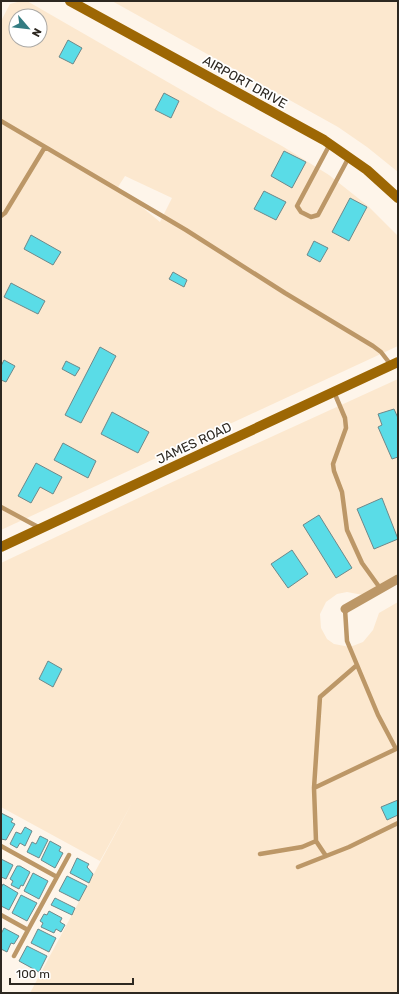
<svg xmlns="http://www.w3.org/2000/svg" width="399" height="994" font-family="Rubik,sans-serif">
<style>
.built{fill:#fce8cf;fill-rule:evenodd}
.building{fill:#5adce7;stroke:#6e888a}
.lines{fill:none;stroke-linecap:round;stroke-linejoin:round}
.service{stroke:#bc9767;stroke-width:4.5}
.minor{stroke:#bc9767;stroke-width:9}
.secondary{stroke:#9d6704;stroke-width:10}
.labels{text-anchor:middle;dominant-baseline:central;stroke-width:3.5;stroke-linejoin:round;paint-order:stroke}
.street-label{font-size:13px;fill:#2d2821;stroke:#fff}
</style>
<rect width="100%" height="100%" fill="#fef5ea"/>
<path class="built" d="M21 1H27L218 111 282 146 329 175 368 206 398 236V346L1 530V21L10 4ZM16 16H40V40H16ZM125 176 172 198 160 222 118 187Z
M112 1H398V172L367 147 338 127Z
M398 379V577L363 595 347 592 337 594 326 602 320 614 321 628 327 639 334 644 350 647 363 642 373 630 379 613 398 602V993H30L133 801 100 861 1 807V563L168 484Z"/>
<path class="building" d="M68 40 82 48 73 64 59 57Z
M164 93 179 101 171 118 155 110Z
M284 151 306 162 292 188 271 176Z
M264 191 286 202 276 220 254 209Z
M350 198 367 207 349 241 332 232Z
M31 235 61 252 53 265 24 249Z
M314 241 328 248 320 262 307 255Z
M173 272 187 280 184 287 169 279Z
M11 283 45 301 38 314 4 297Z
M100 347 116 356 81 423 65 415Z
M4 360 15 366 6 382 1 380V366Z
M66 361 80 368 75 376 62 369Z
M394 409 398 418V457L392 459 378 427 382 425 378 414Z
M112 412 149 432 138 453 101 434Z
M63 443 96 461 88 478 54 460Z
M36 463 62 477 53 494 40 487 31 503 18 496Z
M382 498 398 539 374 549 357 509Z
M319 515 352 568 336 578 303 525Z
M292 550 308 574 288 588 271 564Z
M48 661 62 669 53 687 39 679Z
M398 800V815L387 820 381 807Z
M1 813 13 819 11 822 15 824 6 840 1 839Z
M25 827 32 831 25 846 20 843 17 848 10 844 16 832 21 834Z
M40 836 48 840 39 858 27 852 32 842 36 844Z
M50 841 61 847 59 851 63 853 55 868 41 860Z
M77 858 89 864 87 867 93 874 89 883 70 873Z
M1 859 13 865 6 879 1 877Z
M17 866H20L30 872 23 886 21 885 19 889 11 885 13 881 10 879Z
M33 873 48 881 39 899 24 891Z
M67 876 87 886 79 901 59 891Z
M3 884 18 893 9 910 1 906V888Z
M21 895 37 903 27 921 12 913Z
M55 898 75 908 72 915 51 905Z
M49 911 62 918 60 922 65 925 61 932 56 929 54 933 41 927 43 923 40 921 44 914 47 915Z
M4 928 19 936 14 944 11 943 7 952 1 949V934Z
M38 929 56 938 49 952 31 943Z
M27 946 47 956 39 972 19 961Z"/>
<g class="lines">
<path class="service" d="M1 121 186 230 285 293 373 346 381 352 391 365
M330 144 297 206 301 212 311 217 318 215 349 157
M1 216 5 213 45 147
M334 392 345 418 346 428 333 464 334 471 342 492 347 530 362 563 380 588
M1 507 40 528
M314 788 320 697 357 665
M316 841 326 856
M1 846 57 877
M260 854 302 847 316 841 314 788 396 749 378 715 347 641 345 609
M298 867 349 847 398 823
M1 915 28 930 69 855
M14 956 28 930"/>
<path class="minor" d="M345 609 398 579"/>
<path class="secondary" d="M70 1 324 140 367 170 398 198
M1 547 398 362"/>
</g>
<g class="labels">
<g class="street-label">
<text transform="translate(245 82) rotate(29)">AIRPORT DRIVE</text>
<text transform="translate(194 443) rotate(-25)">JAMES ROAD</text>
</g>
</g>
<rect width="399" height="994" fill="none" stroke="#2d2821" stroke-width="4"/>
<g transform="translate(28 28) rotate(118)"><circle r="19" fill="#ffffff" stroke="#aba9a6"/>
<path d="M0-3L7 15L0 10L-7 15Z" fill="#337c82"/>
<text y="-6" font-size="11" font-weight="bold" text-anchor="middle" fill="#2d2821">N</text>
</g>
<path d="M10 978v6h123v-6" fill="none" stroke="#2d2821" stroke-width="2"/>
<text x="16" y="978" font-size="12" fill="#2d2821" stroke="#ffffff" stroke-width="3" paint-order="stroke">100 m</text>
</svg>
